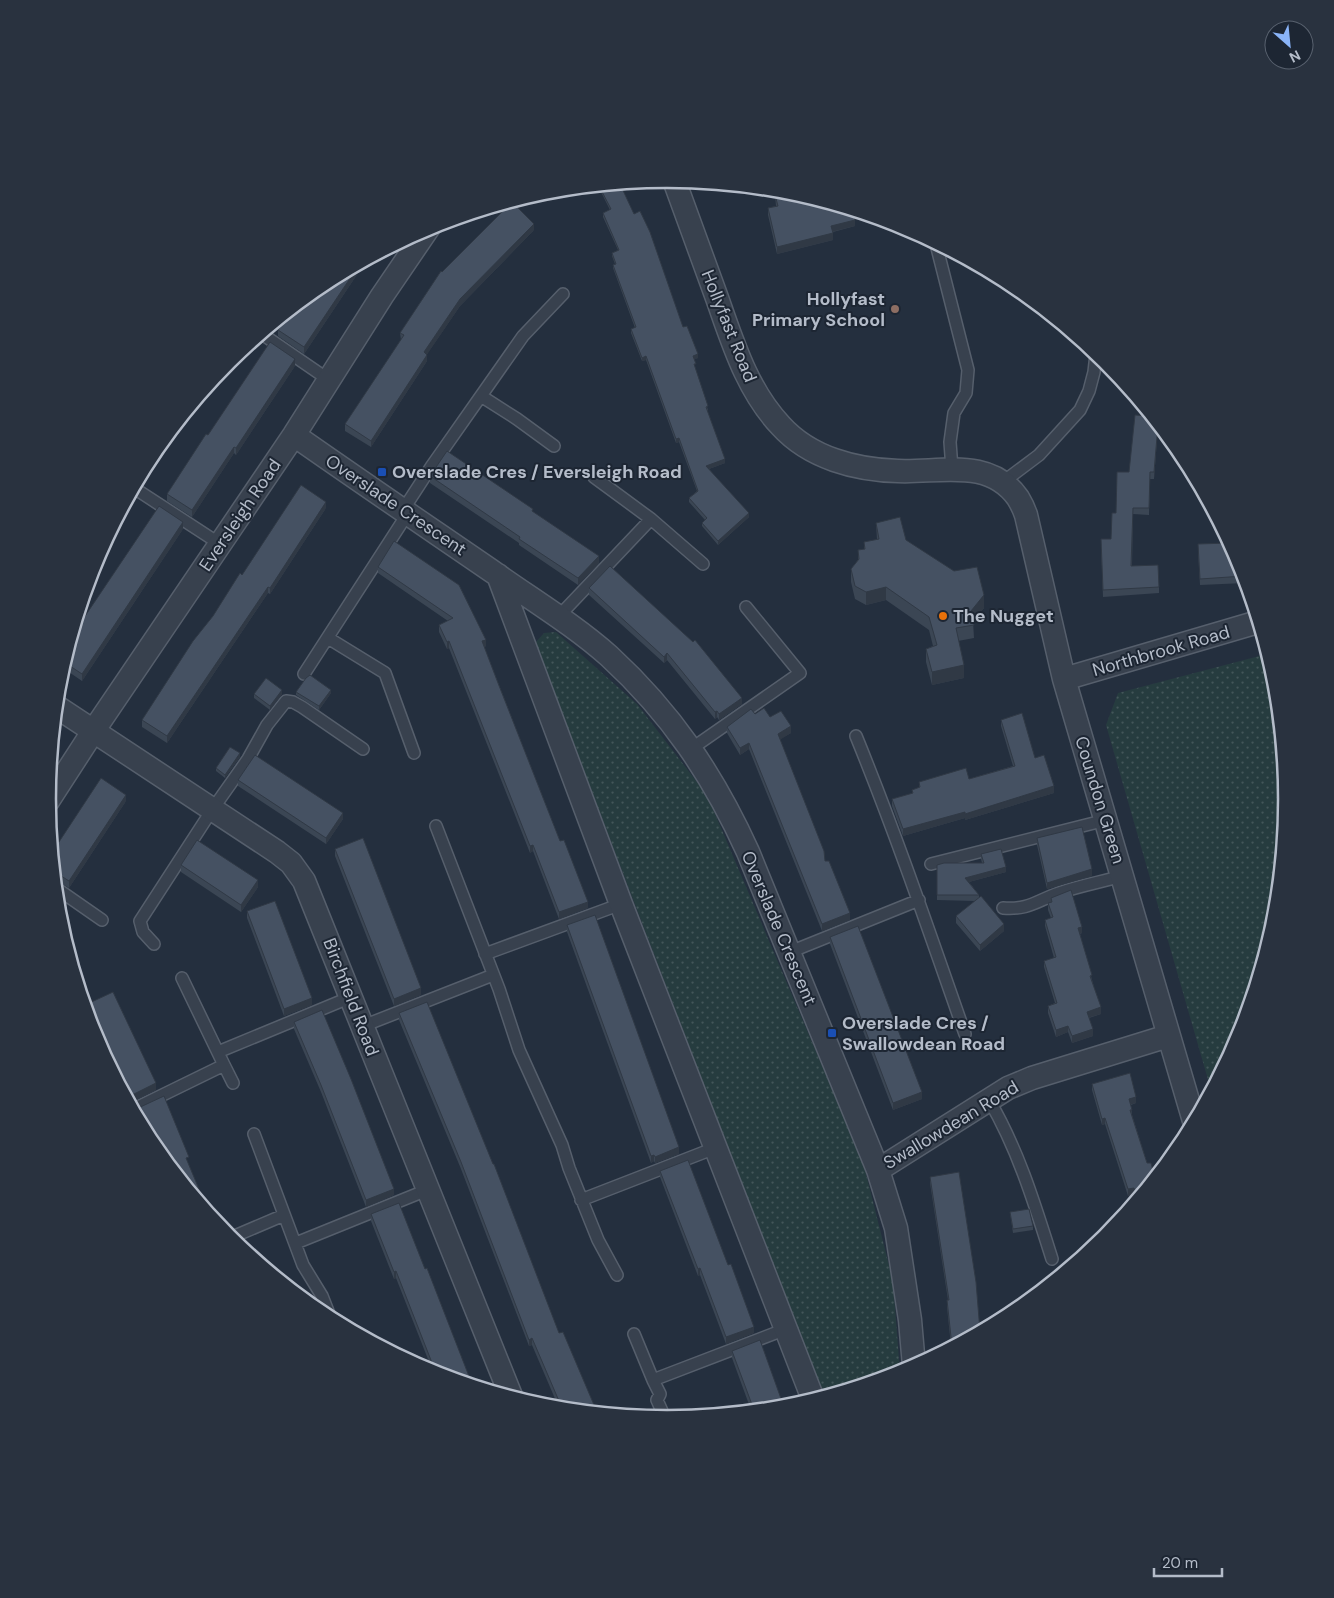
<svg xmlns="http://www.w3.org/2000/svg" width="1334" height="1598" font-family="'DM Sans',sans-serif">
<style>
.grass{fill:url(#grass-dots)}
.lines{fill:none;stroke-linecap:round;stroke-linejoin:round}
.service-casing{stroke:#565f6c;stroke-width:14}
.minor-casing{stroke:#565f6c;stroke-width:25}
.service{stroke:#38414e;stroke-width:11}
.minor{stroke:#38414e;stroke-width:22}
.wall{fill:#3b4654}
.shaded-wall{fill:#303945}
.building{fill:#455162;stroke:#303945}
.education-dot{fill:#8d6e63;stroke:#1d2633;stroke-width:2}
.transit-dot{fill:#1a4fb4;stroke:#1d2633;stroke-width:2}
.food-dot{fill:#e8710a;stroke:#1d2633;stroke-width:2}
.labels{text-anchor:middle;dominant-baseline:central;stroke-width:4;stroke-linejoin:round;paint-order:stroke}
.poi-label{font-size:18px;font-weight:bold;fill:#b4bcc9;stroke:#1d2633;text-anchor:start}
.street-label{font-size:18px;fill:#b4bcc9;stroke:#1d2633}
.rim{fill:none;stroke:#b4bcc9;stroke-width:2.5}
</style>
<defs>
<pattern id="grass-dots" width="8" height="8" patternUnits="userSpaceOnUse" patternTransform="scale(1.25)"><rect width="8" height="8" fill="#263c3f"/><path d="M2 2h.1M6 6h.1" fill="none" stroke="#435659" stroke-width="1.8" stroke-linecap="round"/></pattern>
</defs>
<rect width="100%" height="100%" fill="#242f3e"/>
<path class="grass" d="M556 632 637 704 707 795 863 1162 893 1281 900 1373 823 1396 535 643 544 633Z
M1267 654 1275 678 1286 799 1275 920 1239 1036 1211 1090 1106 725 1118 693Z"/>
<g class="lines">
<g class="service-casing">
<path id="service" d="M936 244 968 370 966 393 954 413 950 442 952 469
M262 334 329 380
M481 396 517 419 554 446
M594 477 651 519
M1003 482 1039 455 1080 410 1089 391 1094 372 1096 354
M134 488 220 544
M403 510 431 467 523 336 563 294
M559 616 651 519 703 564
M328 638 385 673 414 753
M304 674 408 513
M856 736C896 834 930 934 965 1034
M691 749 800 673 746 607
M436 826 499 989 519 1050 562 1145 569 1168 598 1240 617 1275
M931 864 1106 820
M56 888 102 920
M1003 908C1029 910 1036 901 1059 893 1079 886 1101 882 1122 876
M154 944 143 932 140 921 212 810 248 759 267 725 286 701 293 702 302 707 363 749
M790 952 919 900
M485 954 621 904
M182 978 224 1065 233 1083
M363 1026 493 975
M218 1052 351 997
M989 1100C1018 1149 1035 1205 1052 1259
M134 1109 224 1065
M254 1134 303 1265 322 1296 331 1319
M581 1200 715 1148
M230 1238 284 1215
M296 1243 427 1190
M634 1334 653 1380
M665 1418 657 1400 660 1394 653 1380 786 1329"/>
</g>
<g class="minor-casing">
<path id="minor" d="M674 180C688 219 703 259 717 298 733 343 747 390 781 426 810 458 856 470 898 471 940 473 989 457 1018 498 1021 503 1024 509 1026 515L1064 679 1194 1121
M294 435C361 482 429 528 496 574 534 601 574 625 609 656 671 713 713 775 748 852L878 1170 896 1228 910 1320 914 1366
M498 575 621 904 813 1399
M1064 679 1258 622
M57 707 277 852 291 863 304 881 511 1396
M48 801 94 730 294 435 382 296 429 227
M878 1170 1008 1088 1032 1078 1168 1036"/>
</g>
<use href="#service" class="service"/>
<use href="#minor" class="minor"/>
</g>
<path class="wall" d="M620 184 683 327 698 358 694 359 695 368 708 410H707L725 463 709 469 749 517 718 545 702 526V523L705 520 689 502V498L697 491 679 442 676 443 646 360 642 361 631 333V329L635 328 613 268V265L615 264 612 256V253L618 250 603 217V213L610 210 598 186Z
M775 195 855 218V226L833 232V240L777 254 768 215V208L776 206Z
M534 230 460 306 427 354V361L371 447 345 431V424L401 340 400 333 442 272Z
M366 261 304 354 278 336V330L323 284Z
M295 366 236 455 234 453 192 517 167 501V494L208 435Z
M1149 414 1158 426 1154 479H1150L1149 515 1133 514 1132 566 1159 587V593L1103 597 1101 546 1111 539 1116 513Z
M430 476 533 512 599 563 578 585 519 545V543L430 483Z
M326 508 270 594 268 593 167 743 142 727V720L242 575Z
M876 523 906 540 984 608 973 621 974 638 958 641 964 678 932 685 926 662V649L933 646 929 630 886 600 866 605 855 599 851 582V569L858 560V550L864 549V542L877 540Z
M183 529 82 681 63 668 73 634Z
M394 541 486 646 484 647 560 841 588 908 559 919 533 851 530 853 449 648 447 649 439 632V625L448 621 378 573V567Z
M1198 551 1239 562 1245 583 1200 585Z
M589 588 742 704 719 720 717 717 715 719 667 660 664 663 589 595Z
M296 692 331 693 319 710 296 695Z
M254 694H282L270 710 254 698Z
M770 717 791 733 780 739 825 861 850 920 822 931 749 749 740 755 727 733V727Z
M1001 720 1035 758 1054 793 965 820V818L903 836 892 806V799L912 794V790L919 788V782L969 779 1013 766 1001 726Z
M240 757 225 778 216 771V768Z
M238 780 343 819 326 844 238 786Z
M126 801 69 888 55 879 53 851Z
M1037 838 1092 876 1047 889 1037 845Z
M335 849 421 995 394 1006 335 856Z
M981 854 1006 872 969 882 979 895V897L1004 931 980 951 956 923V916L975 901 937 900V865L982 863 981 859Z
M181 865 258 887 241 912 181 872Z
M1051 898 1082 933 1080 934 1101 1014 1089 1018 1093 1036 1072 1043 1068 1032 1056 1037 1048 1013V1006L1055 1003 1044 967V961L1054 958 1045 926V920L1051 918 1048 910V903L1051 902Z
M247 911 312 1005 284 1016 247 918Z
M567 925 679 1154 655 1163 654 1161 651 1163 567 932Z
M830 937 922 1099 893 1110 830 944Z
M85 1005 156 1090 130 1103 110 1065 92 1027Z
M399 1013 559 1333 597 1412 559 1408 532 1345 529 1346 461 1169 399 1020Z
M294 1022 394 1195 366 1207 321 1092 294 1029Z
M1092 1084 1136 1103 1131 1105 1132 1115 1147 1163 1153 1171 1159 1172 1135 1200 1134 1195 1128 1196 1105 1124 1102 1125 1092 1090Z
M660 1171 754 1333 726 1344 700 1275 698 1276 660 1177Z
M930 1177 980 1331 951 1346 947 1307V1300H948L930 1183Z
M1010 1212 1033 1226V1230L1013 1233Z
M371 1214 425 1269 472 1384 433 1372 396 1278 394 1279 371 1221Z
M732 1351 784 1407 751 1410 732 1358Z"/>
<path class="shaded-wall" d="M853 212H854L866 215 853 218Z
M855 220V226L831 232V226Z
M534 224V230L460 306 424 359V352L460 299Z
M833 233V240L777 254V247Z
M366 261 304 354V347L359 265Z
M698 354V358L693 360V356Z
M427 355V361L371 447V441Z
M646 356V360L642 361V358Z
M295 359V366L236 455V448Z
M1158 425V426L1154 479V472Z
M679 438V442L676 443V439Z
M234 447V453L192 517V510Z
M725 459V463L706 470V466Z
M326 502V508L270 594V588Z
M749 513V517L718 545V541Z
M183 522V529L82 681V674Z
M599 556V563L578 585V578Z
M268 587V593L167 743V736Z
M886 587V600L866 605V592Z
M984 595V608L971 624V611Z
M486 640V646L482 648V641Z
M449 641V648L447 649V642Z
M667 653V660L664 663V657Z
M964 665V678L932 685V672Z
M282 690V694L270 710V706Z
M331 690V693L319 710V706Z
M742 698V704L719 720V714Z
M717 711V717L715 719V712Z
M791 726V733L778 741V734Z
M749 743V749L740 755V748Z
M240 753V757L225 778V775Z
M1054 786V793L965 820V814Z
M126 795V801L69 888V881Z
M965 812V818L903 836V829Z
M343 813V819L326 844V838Z
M533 845V851L530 853V846Z
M1006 867V872L965 883V878Z
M1092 869V876L1047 889V883Z
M258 880V887L241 912V905Z
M588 902V908L559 919V912Z
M850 913V920L822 931V924Z
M1004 924V931L980 951V945Z
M1082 927V933L1078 934V928Z
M81 969V975L78 980 76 975Z
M421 988V995L394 1006V999Z
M312 998V1005L284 1016V1009Z
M1101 1007V1014L1087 1018V1012Z
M1068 1026V1032L1056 1037V1030Z
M1093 1029V1036L1072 1043V1036Z
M156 1083V1090L130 1103V1096Z
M922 1092V1099L893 1110V1103Z
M1136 1097V1103L1129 1105V1099Z
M1105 1118V1124L1102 1125V1119Z
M679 1147V1154L655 1163V1157Z
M654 1155V1161L651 1163V1156Z
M1134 1188V1195L1128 1196V1189Z
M394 1189V1195L366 1207V1200Z
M700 1268V1275L698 1276V1269Z
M396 1271V1278L394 1279V1272Z
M754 1327V1333L726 1344V1337Z
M532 1338V1345L529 1346V1340Z"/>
<path class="building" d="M620 184 634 214 640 211 650 232 683 327 687 326 698 354 693 356 696 364H694L708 406 706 407 725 459 706 466 749 513 718 541 702 523 707 518 689 498 698 491 679 438 676 439 646 356 642 358 631 329 636 327 613 265 616 264 612 253 619 250 603 213 611 209 599 186Z
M789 192 854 212H853L855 220 831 226 833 233 777 247 768 208 778 206 775 195Z
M512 202 534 224 460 299 424 352 427 355 371 441 345 424 404 335 400 333 441 271 442 272Z
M359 265 304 347 278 330 292 309 323 284Z
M270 342 295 359 236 448 234 447 192 510 167 494 206 434 208 435Z
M1149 414 1158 425 1154 472H1150L1149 508H1133L1131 566 1158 565 1159 587 1103 590 1101 539H1111L1112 513H1116L1117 472H1129L1135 415 1149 416Z
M447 451 533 509 532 511 599 556 578 578 519 539 520 537 430 476Z
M301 485 326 502 270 588 268 587 167 736 142 720 193 641 213 616 240 573 242 575Z
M159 506 183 522 82 674 64 662 73 634Z
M900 517 906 540 954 571 977 567 984 595 971 611 974 625 956 628 964 665 932 672 926 649 937 645 929 617 886 587 866 592 855 586 851 569 859 559 858 550 865 549 864 542 879 539 876 523Z
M394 541 459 585 486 640 482 641 498 683 560 841 564 840 588 902 559 912 533 845 530 846 449 641 447 642 439 625 453 618 378 567Z
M1229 543 1239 562 1244 576 1200 579 1198 544Z
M610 566 693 642 695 640 742 698 719 714 717 711 715 712 667 653 664 657 589 588Z
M310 675 331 690 319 706 296 692 306 678Z
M266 678 282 690 270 706 254 694Z
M764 708 770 717 781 711 791 726 778 734 824 851 825 861H829L850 913 822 924 749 743 740 748 727 727 751 709 755 714Z
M1022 713 1035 758 1044 755 1054 786 965 814V812L903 829 892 799 913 793 912 790 920 787 919 782 966 768 969 779 1015 766 1001 720Z
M230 747 240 753 225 775 216 768Z
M255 755 343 813 326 838 238 780Z
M101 778 126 795 69 881 55 872 53 851Z
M1082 827 1092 869 1047 883 1037 838Z
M363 838 421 988 394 999 335 849Z
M197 840 258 880 241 905 181 865Z
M1001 849 1006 867 965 878 979 895H937V865L944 863H984L981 854Z
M1071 890 1082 927 1078 928 1092 975 1090 976 1101 1007 1087 1012 1093 1029 1072 1036 1068 1026 1056 1030 1048 1006 1057 1003 1044 961 1056 957 1045 920 1053 917 1048 903 1052 902 1051 898Z
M981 896 1004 924 980 945 956 916Z
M275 901 312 998 284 1009 247 911Z
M595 915 679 1147 655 1157 654 1155 651 1156 567 925Z
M858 926 922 1092 893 1103 830 937Z
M73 964 81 969 76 975Z
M113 992 156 1083 130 1096V1095H128L85 1005Z
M427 1002 493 1164H494L559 1333 563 1332 597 1412 562 1408 532 1338 529 1340 461 1162 399 1013Z
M322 1010 351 1079 394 1189 366 1200 321 1085 294 1022Z
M1130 1073 1136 1097 1129 1099 1132 1110H1130L1147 1163H1151L1153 1171 1158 1169 1159 1172 1136 1199 1134 1188 1128 1189 1105 1118 1102 1119 1092 1084Z
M164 1096 189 1157 186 1158 209 1213 152 1143 142 1125 136 1109Z
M688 1160 728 1265 731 1264 754 1327 726 1337 700 1268 698 1269 660 1171Z
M959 1172 976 1282 980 1331 952 1346 947 1300H949L930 1177Z
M399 1203 425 1269 427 1268 472 1384 436 1373 396 1271 394 1272 371 1214Z
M1029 1209 1033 1226 1013 1229 1010 1212Z
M760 1340 784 1407 754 1410 732 1351Z"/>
<circle class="education-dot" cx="895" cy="309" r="5"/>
<g class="transit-dot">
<rect x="377" y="467" width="10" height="10" rx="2.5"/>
<rect x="827" y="1028" width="10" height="10" rx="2.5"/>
</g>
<circle class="food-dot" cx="943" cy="616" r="5"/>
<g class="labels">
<g class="poi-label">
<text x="885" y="299" text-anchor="end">Hollyfast<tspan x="885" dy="21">Primary School</tspan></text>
<text x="392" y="472">Overslade Cres / Eversleigh Road</text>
<text x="953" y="616">The Nugget</text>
<text x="842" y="1023">Overslade Cres /<tspan x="842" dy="21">Swallowdean Road</tspan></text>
</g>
<g class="street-label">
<text transform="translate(729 326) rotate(68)">Hollyfast Road</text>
<text transform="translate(396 505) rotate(34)">Overslade Crescent</text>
<text transform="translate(240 515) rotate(-56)">Eversleigh Road</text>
<text transform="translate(1161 651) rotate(-16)">Northbrook Road</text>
<text transform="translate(1100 800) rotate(73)">Coundon Green</text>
<text transform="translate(779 928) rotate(67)">Overslade Crescent</text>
<text transform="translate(351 997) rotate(69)">Birchfield Road</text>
<text transform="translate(951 1125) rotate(-31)">Swallowdean Road</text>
</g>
</g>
<path d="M0 0H1334V1598H0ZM56 799a611 611 0 1 1 1222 0a611 611 0 1 1-1222 0Z" fill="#29323f" fill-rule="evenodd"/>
<path class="rim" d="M56 799a611 611 0 1 1 1222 0a611 611 0 1 1-1222 0Z"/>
<g transform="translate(1289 45) rotate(153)"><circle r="24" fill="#1d2633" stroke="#59626f"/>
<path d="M0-4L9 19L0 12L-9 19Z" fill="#8ab4f8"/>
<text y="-8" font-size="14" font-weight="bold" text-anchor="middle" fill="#b4bcc9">N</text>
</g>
<path d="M1154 1568v8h68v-8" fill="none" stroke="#b4bcc9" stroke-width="2.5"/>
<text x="1162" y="1568" font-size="15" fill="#b4bcc9" stroke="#1d2633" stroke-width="4" paint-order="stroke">20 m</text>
</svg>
